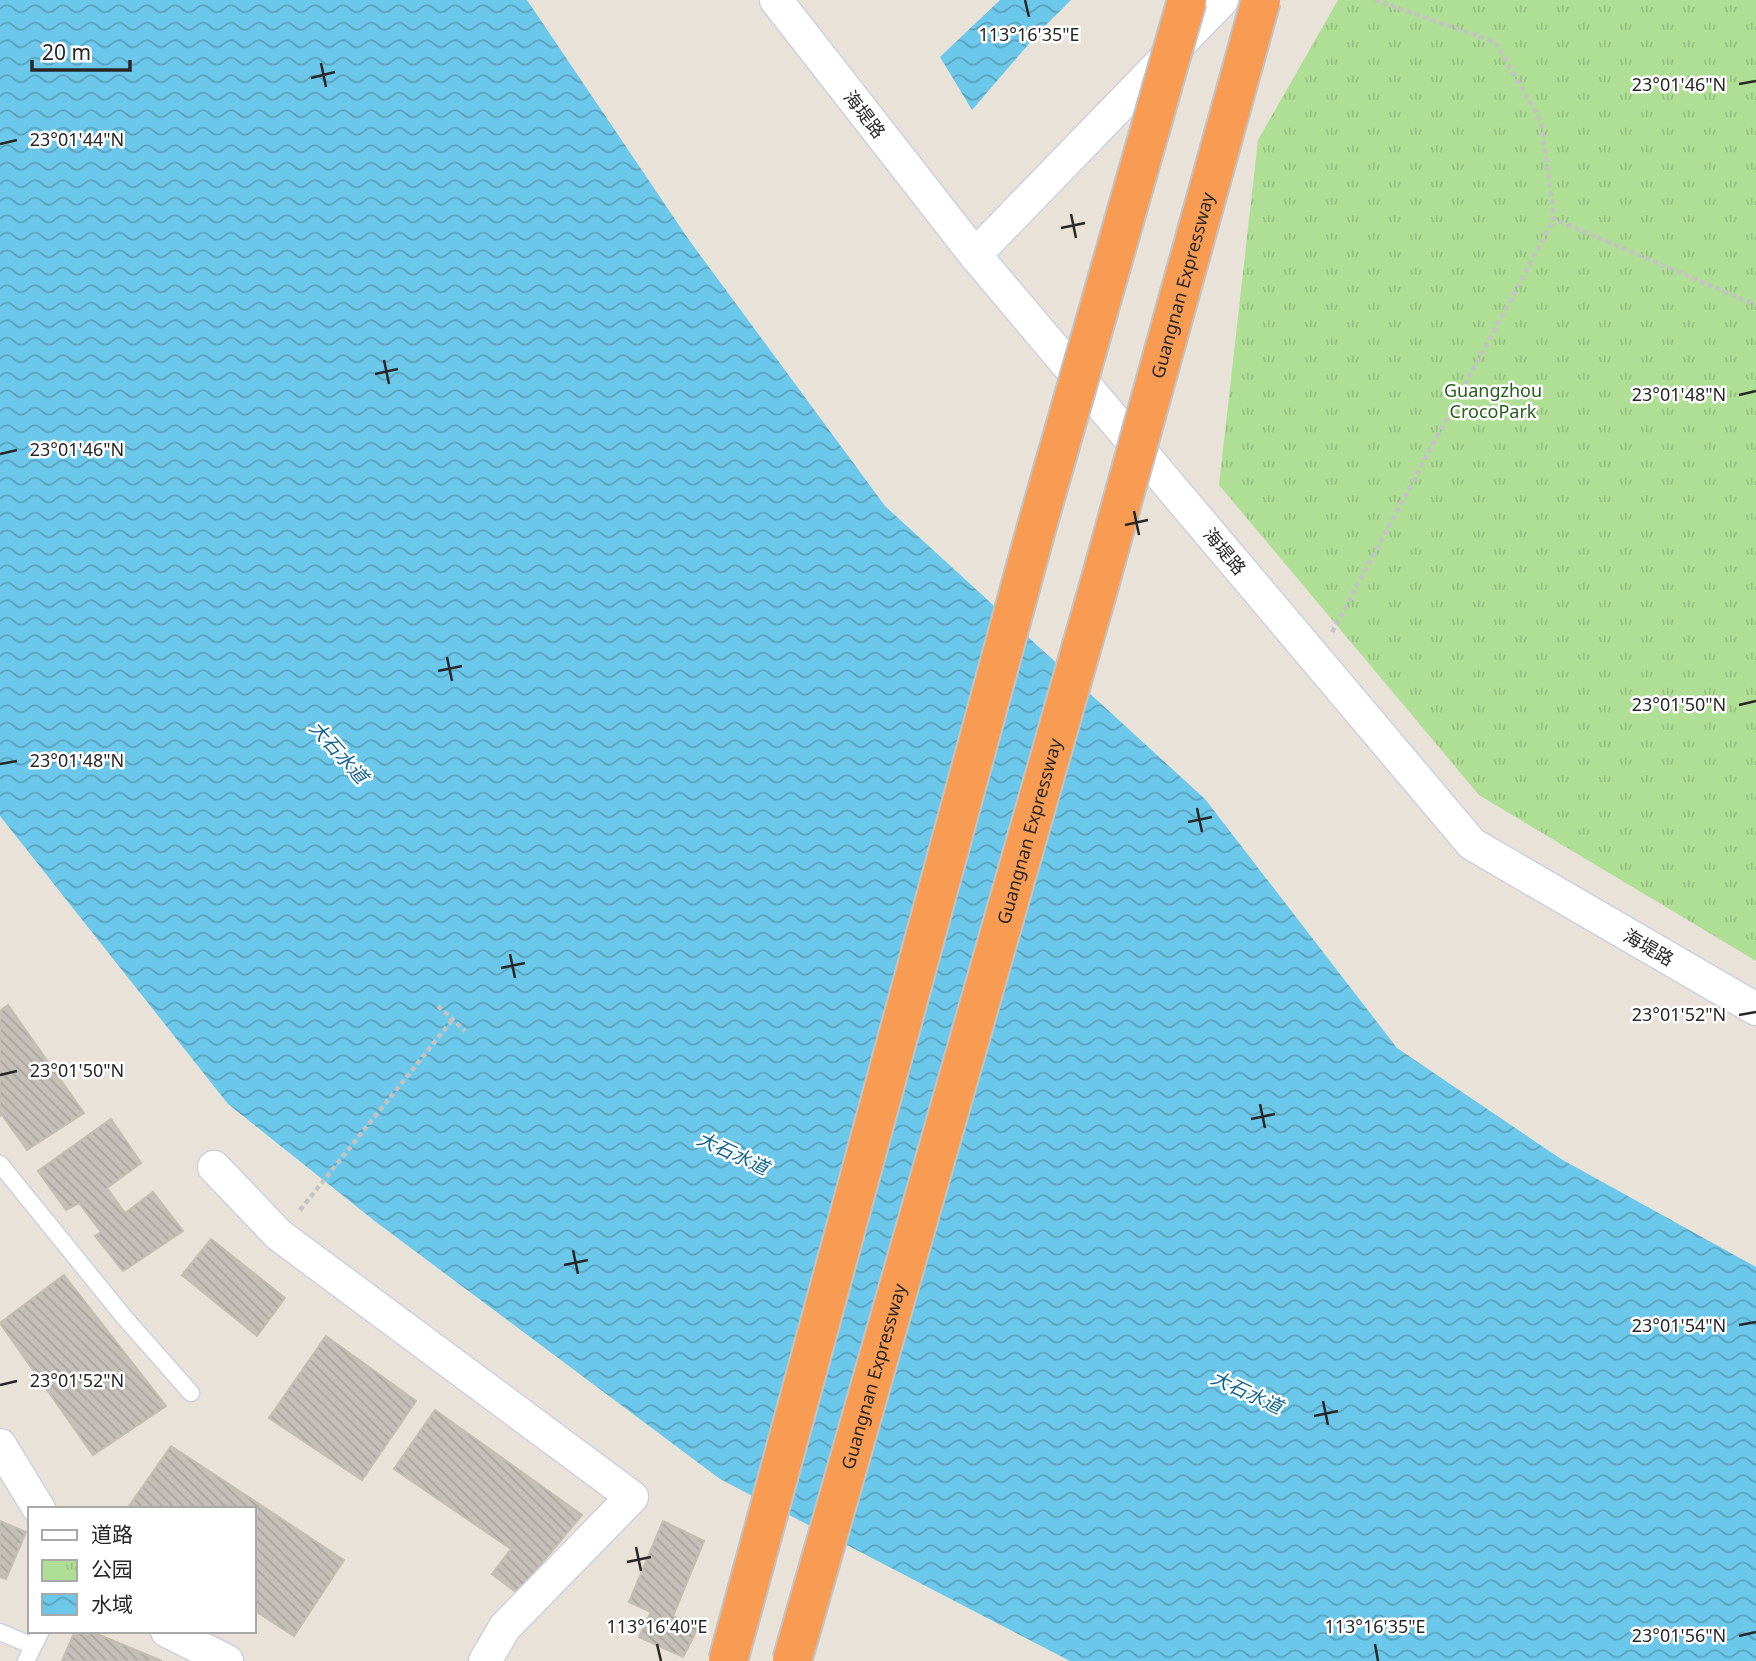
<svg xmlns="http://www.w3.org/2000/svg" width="1756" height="1661" font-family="'Noto Sans','Noto Sans SC',sans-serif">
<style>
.park{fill:url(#park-tufts)}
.water{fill:url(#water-waves)}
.building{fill:url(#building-back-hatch);stroke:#c4beb2;stroke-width:2}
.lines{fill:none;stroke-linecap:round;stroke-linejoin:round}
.lane-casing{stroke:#cdd1e0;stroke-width:19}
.street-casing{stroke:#cdd1e0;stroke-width:35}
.path{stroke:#c3c3c3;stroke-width:4.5;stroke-dasharray:5 3.5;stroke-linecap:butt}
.lane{stroke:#fff;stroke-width:16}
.street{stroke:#fff;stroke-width:32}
.highway-bridge-casing{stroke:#c3c3c3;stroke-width:42;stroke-linecap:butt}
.highway-bridge{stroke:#f99c53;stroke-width:38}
.ticks{fill:none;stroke:#272727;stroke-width:2.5}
.labels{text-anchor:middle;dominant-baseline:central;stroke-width:5;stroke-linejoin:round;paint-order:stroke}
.street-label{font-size:18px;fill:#272727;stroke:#fff}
.park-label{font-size:18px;fill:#28601b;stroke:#fff}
.water-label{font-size:19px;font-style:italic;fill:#116491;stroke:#fff}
.ticks-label{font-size:18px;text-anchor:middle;fill:#272727;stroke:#fff;stroke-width:5;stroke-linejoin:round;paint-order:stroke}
</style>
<defs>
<pattern id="park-tufts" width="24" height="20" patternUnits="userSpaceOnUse" patternTransform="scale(1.75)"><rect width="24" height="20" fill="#aedf95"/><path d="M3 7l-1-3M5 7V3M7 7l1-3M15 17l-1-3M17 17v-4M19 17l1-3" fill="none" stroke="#96bf80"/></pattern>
<pattern id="water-waves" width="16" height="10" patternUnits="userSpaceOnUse" patternTransform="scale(1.75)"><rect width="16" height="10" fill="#6cc8ea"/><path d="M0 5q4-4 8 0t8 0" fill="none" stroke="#59a2be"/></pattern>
<pattern id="building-back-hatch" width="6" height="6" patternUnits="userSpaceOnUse" patternTransform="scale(1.75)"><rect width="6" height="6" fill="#c4bfb8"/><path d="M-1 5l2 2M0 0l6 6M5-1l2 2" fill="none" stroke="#a8a49e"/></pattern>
</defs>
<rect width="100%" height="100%" fill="#e9e2d8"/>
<path class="park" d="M1338 0H1756V961L1479 795 1219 485 1258 140Z"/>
<path class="water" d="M0 0H527L689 240 885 506 1205 799 1397 1048 1561 1159 1756 1267V1661H1070L720 1479 376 1222 228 1104 0 816Z
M1000 0H1071L1039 32 972 110 940 57Z"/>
<path class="building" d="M8 1005 84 1113 27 1150 2 1115 0 1116V1011Z
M111 1119 141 1163 107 1188 125 1213 153 1192 183 1231 123 1271 95 1236 101 1232 79 1203 66 1210 38 1171Z
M211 1239 285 1298 257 1336 182 1275Z
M64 1275 166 1406 93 1455 0 1323Z
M326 1336 416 1401 362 1480 269 1418Z
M435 1410 582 1515 517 1593 492 1574 511 1549 394 1469Z
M171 1446 344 1560 294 1636 254 1610V1509H127Z
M0 1521 26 1532 6 1579 0 1577Z
M663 1521 704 1541 673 1616 698 1628 683 1657 639 1637 651 1612 629 1602Z
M75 1631H90L162 1661H62Z"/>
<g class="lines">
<g class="lane-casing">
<path id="lane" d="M0 1164 124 1317 191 1393
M0 1632 33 1646
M26 1661 41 1631"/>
</g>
<g class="street-casing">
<path id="street" d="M776 0 975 255 1472 844 1756 1009
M975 255 1222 0
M214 1167 279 1235 632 1497 505 1627 485 1661
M0 1445 39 1509
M167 1631 227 1661"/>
</g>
<path class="path" d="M1375 0 1495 42 1541 121 1554 219 1756 305
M1332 632 1554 219
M438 1006 465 1031
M300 1210 453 1019"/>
<use href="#lane" class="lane"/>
<use href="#street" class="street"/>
<g class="highway-bridge-casing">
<g id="highway-bridge">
<path d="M728 1661 1037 526 1187 0"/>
<path id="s1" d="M792 1661 1097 593 1261 0"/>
</g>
</g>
<use href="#highway-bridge" class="highway-bridge"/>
</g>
<path class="ticks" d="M1025 0 1029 17M321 63 326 87M311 78 335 72M1739 84 1756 81M0 144 17 140M1071 214 1076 238M1061 228 1085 223M384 360 389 384M375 374 398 369M1739 395 1756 391M0 454 17 450M1134 511 1139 535M1125 525 1148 520M447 657 452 681M438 671 462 666M1739 705 1756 701M0 764 17 761M1197 808 1202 832M1188 822 1212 817M510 954 515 978M501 968 525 963M1739 1015 1756 1012M0 1075 17 1071M1260 1104 1265 1128M1251 1119 1275 1114M573 1250 578 1274M564 1265 588 1260M1739 1325 1756 1322M0 1385 17 1381M1323 1401 1328 1425M1314 1416 1338 1411M636 1547 641 1571M627 1562 651 1557M1739 1636 1756 1632M657 1644 661 1661M1375 1644 1378 1661"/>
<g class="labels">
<g class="street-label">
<text transform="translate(865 114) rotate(52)">海堤路</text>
<text stroke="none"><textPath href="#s1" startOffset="1430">Guangnan Expressway</textPath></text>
<text transform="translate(1225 551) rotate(50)">海堤路</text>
<text stroke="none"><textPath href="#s1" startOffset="863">Guangnan Expressway</textPath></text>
<text transform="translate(1649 947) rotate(30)">海堤路</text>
<text stroke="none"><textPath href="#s1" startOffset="296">Guangnan Expressway</textPath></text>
</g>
<g class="park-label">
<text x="1493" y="390">Guangzhou<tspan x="1493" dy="21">CrocoPark</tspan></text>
</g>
<g class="water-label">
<text transform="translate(339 752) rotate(48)">大石水道</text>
<text transform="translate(733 1153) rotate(25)">大石水道</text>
<text transform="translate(1247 1392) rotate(25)">大石水道</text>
</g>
</g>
<g class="ticks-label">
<text x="1029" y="41">113°16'35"E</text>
<text x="1679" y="91">23°01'46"N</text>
<text x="77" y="146">23°01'44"N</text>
<text x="1679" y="401">23°01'48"N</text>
<text x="77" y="456">23°01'46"N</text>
<text x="1679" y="711">23°01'50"N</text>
<text x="77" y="767">23°01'48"N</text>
<text x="1679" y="1021">23°01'52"N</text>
<text x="77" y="1077">23°01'50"N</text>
<text x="1679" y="1332">23°01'54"N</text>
<text x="77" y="1387">23°01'52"N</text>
<text x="657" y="1633">113°16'40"E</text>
<text x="1375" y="1633">113°16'35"E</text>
<text x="1679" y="1642">23°01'56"N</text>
</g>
<rect x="28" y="1507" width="228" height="126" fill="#ffffff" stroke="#a9a9a9" stroke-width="2"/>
<rect x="42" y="1530" width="35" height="10" fill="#ffffff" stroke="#a9a9a9" stroke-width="2"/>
<text x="91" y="1542" font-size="21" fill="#272727">道路</text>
<rect x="42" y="1560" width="35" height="21" fill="url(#park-tufts)" stroke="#a9a9a9" stroke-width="2"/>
<text x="91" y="1577" font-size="21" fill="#272727">公园</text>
<rect x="42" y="1594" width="35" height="21" fill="url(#water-waves)" stroke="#a9a9a9" stroke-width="2"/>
<text x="91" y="1612" font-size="21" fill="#272727">水域</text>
<path d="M32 60v10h98v-10" fill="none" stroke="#272727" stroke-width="3.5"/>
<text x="42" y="60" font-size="21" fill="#272727" stroke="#ffffff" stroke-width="5" paint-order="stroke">20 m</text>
</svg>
